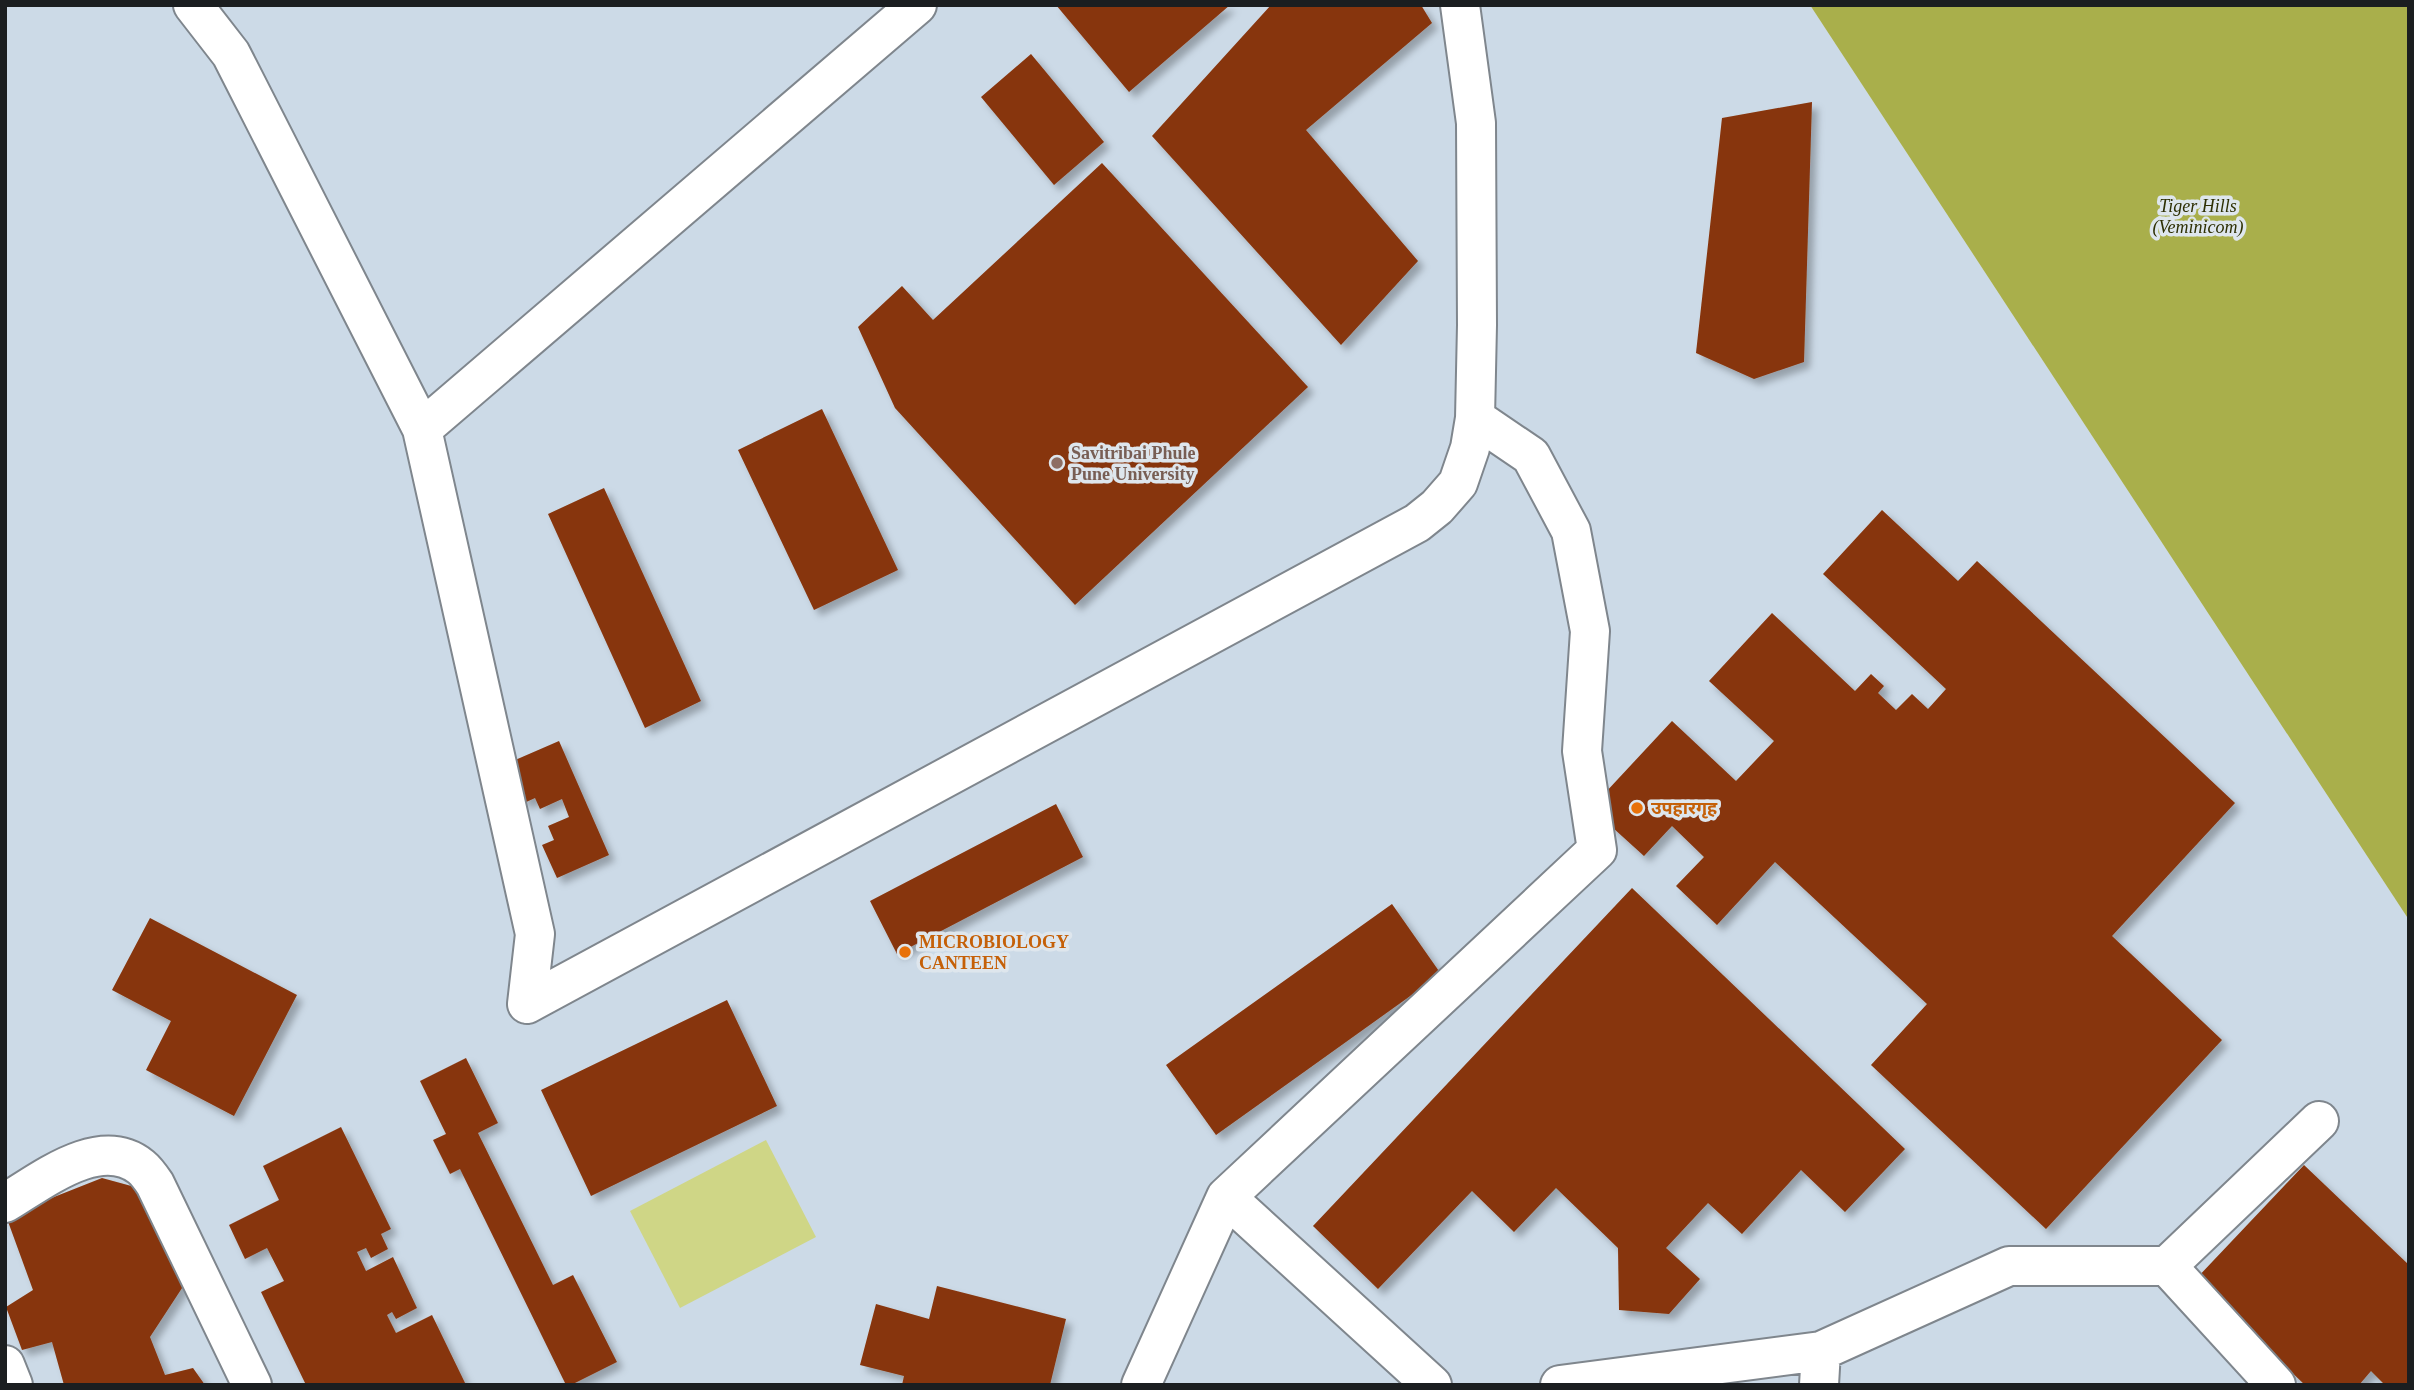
<svg xmlns="http://www.w3.org/2000/svg" width="2414" height="1390" font-family="'Times New Roman','Noto Sans Devanagari',serif">
<style>
.built{fill:#ccdae7}
.green{fill:#cfd686}
.forest{fill:#a9af4b}
.building{fill:#87340a;filter:url(#shadow)}
.lines{fill:none;stroke-linecap:round;stroke-linejoin:round}
.minor-casing{stroke:#7f868d;stroke-width:42}
.minor{stroke:#fff;stroke-width:38}
.education-dot{fill:#8d6e63;stroke:#dee6ed;stroke-width:2.5}
.food-dot{fill:#e8710a;stroke:#dee6ed;stroke-width:2.5}
.labels{text-anchor:middle;dominant-baseline:central;stroke-width:7;stroke-linejoin:round;paint-order:stroke}
.park-label{font-size:18px;font-style:italic;fill:#2e3004;stroke:#dee6ed}
.education-label{font-size:18px;font-weight:bold;fill:#785e54;stroke:#dee6ed;text-anchor:start}
.food-label{font-size:18px;font-weight:bold;fill:#c56008;stroke:#dee6ed;text-anchor:start}
</style>
<defs>
<filter id="shadow"><feDropShadow dx="6" dy="6" stdDeviation="3.5" flood-color="#0004"/></filter>
</defs>
<rect width="100%" height="100%" fill="#dee6ed"/>
<path class="built" d="M5 5H1810L2409 920V1385H5Z"/>
<path class="green" d="M766 1140 816 1237 680 1308 630 1211Z"/>
<path class="forest" d="M1810 5H2409V920Z"/>
<path class="building" d="M1056 5H1230L1129 92Z
M1271 5H1421L1432 23 1306 130 1418 261 1341 345 1152 136Z
M1031 54 1104 142 1054 185 981 97Z
M1812 102 1804 362 1754 379 1696 353 1722 118Z
M1102 163 1308 387 1075 605 895 408 858 327 902 286 933 320Z
M822 409 898 570 814 610 738 450Z
M604 488 701 701 645 728 548 514Z
M1882 510 1958 581 1977 561 2235 803 2112 936 2222 1040 2046 1229 1871 1065 1927 1004 1775 862 1717 925 1676 886 1704 857 1672 826 1644 856 1591 808 1672 721 1736 781 1774 741 1709 681 1772 613 1855 691 1871 674 1884 686 1878 693 1896 710 1912 694 1928 709 1946 689 1823 574Z
M559 741 609 855 557 878 542 845 554 840 548 826 569 817 562 799 540 809 535 798 524 803 506 764Z
M1056 804 1083 857 897 954 870 901Z
M1632 888 1905 1149 1845 1212 1801 1170 1742 1234 1708 1203 1666 1248 1700 1279 1669 1314 1619 1310 1618 1248 1556 1188 1514 1232 1472 1191 1378 1289 1313 1226Z
M1392 904 1441 974 1216 1135 1166 1065Z
M150 918 297 995 234 1116 146 1070 171 1021 112 990Z
M727 1000 777 1106 591 1196 541 1090Z
M466 1058 498 1123 478 1133 553 1285 573 1275 617 1362 571 1385H566L460 1169 450 1174 433 1140 446 1134 420 1081Z
M341 1127 391 1229 381 1234 388 1249 371 1258 366 1248 357 1252 366 1271 393 1257 417 1308 396 1319 392 1312 387 1315 396 1333 432 1315 466 1385H306L261 1292 284 1281 267 1248 245 1259 229 1225 279 1200 263 1166Z
M2304 1165 2409 1265V1385H2385L2371 1371 2359 1385H2305L2195 1280Z
M102 1178 146 1190 184 1285 150 1337 165 1375 193 1368 205 1385H64L52 1342 22 1350 6 1307 33 1290 6 1216Z
M937 1286 1066 1319 1050 1385H902L904 1376 860 1365 876 1304 929 1319Z"/>
<g class="lines">
<g class="minor-casing">
<path id="minor" d="M193 5 231 54 422 429 535 934 527 1004
M422 429 917 5
M527 1004 1417 523 1437 507 1458 483 1470 448 1475 418 1477 325 1476 123 1460 5
M1226 1197 1432 1385
M5 1203C42 1181 100 1134 141 1167 146 1171 151 1178 155 1184L252 1385
M2167 1266 2276 1385
M1821 1351 2009 1266H2167L2319 1121
M5 1365 13 1385
M1141 1385 1226 1197 1597 850 1582 751 1590 631 1571 531 1531 456 1475 418
M1560 1385 1821 1351 1819 1385"/>
</g>
<use href="#minor" class="minor"/>
</g>
<circle class="education-dot" cx="1057" cy="463" r="7"/>
<g class="food-dot">
<circle cx="1637" cy="808" r="7"/>
<circle cx="905" cy="952" r="7"/>
</g>
<g class="labels">
<g class="park-label">
<text x="2198" y="206">Tiger Hills<tspan x="2198" dy="21">(Veminicom)</tspan></text>
</g>
<g class="education-label">
<text x="1071" y="453">Savitribai Phule<tspan x="1071" dy="21">Pune University</tspan></text>
</g>
<g class="food-label">
<text x="1651" y="808">उपहारगृह</text>
<text x="919" y="942">MICROBIOLOGY<tspan x="919" dy="21">CANTEEN</tspan></text>
</g>
</g>
<rect width="2414" height="1390" fill="none" stroke="#1b1e20" stroke-width="14"/>
</svg>
